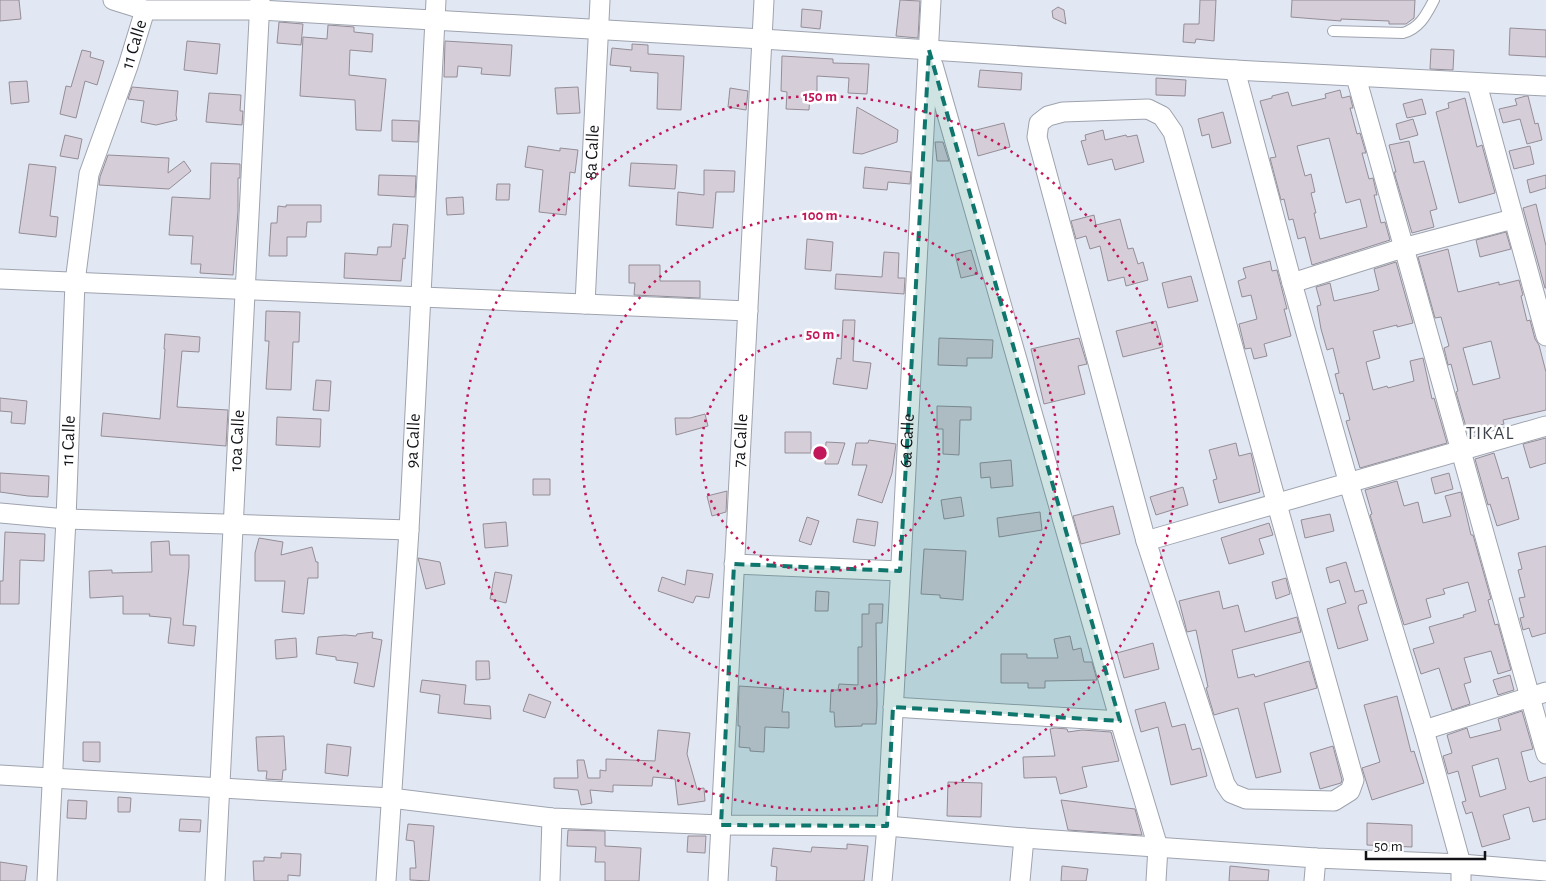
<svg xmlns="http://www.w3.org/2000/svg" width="1546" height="881" font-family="'Alegreya Sans',sans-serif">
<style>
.building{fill:#d5cdd8;stroke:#948d96;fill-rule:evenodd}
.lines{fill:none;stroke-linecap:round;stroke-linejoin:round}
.lane-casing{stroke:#9ea3ae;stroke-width:12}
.street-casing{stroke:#9ea3ae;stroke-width:21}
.lane{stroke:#fff;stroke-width:10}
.street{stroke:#fff;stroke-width:19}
.marked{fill:#0f766e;fill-opacity:0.2;stroke:#0f766e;stroke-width:4;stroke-dasharray:10 6;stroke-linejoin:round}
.ring{fill:none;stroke:#c2185b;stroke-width:2.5;stroke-dasharray:2.5 5}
.labels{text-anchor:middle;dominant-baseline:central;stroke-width:5;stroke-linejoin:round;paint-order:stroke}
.street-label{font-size:18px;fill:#111317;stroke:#fff}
.neighbourhood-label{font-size:19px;letter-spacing:1px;fill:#3d424b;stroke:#fff}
.centre{fill:#c2185b;stroke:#fff;stroke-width:2.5}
.ring-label{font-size:15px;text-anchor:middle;font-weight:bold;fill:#c2185b;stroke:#fff;stroke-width:5;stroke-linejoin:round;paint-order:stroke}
</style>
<rect width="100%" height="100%" fill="#e2e8f3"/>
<path class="building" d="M0 0H19L21 19 0 21Z
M900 0 920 1 918 38 896 36Z
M1200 0H1216L1214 41 1196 39 1195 43 1183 42 1184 24H1199Z
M1292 0H1415L1414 18 1406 24H1389V21L1341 19V21L1291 17Z
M1058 7 1064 10 1066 24 1053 18 1052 11Z
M802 9 822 11 820 29 801 27Z
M279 22 303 24 301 45 277 43Z
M328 25 354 27V32L373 34 372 52 350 50 349 75 386 79 381 131 356 130 355 100 300 96 303 37 327 39Z
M1510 28 1546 30V57L1509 55Z
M187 41 220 44 217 74 184 70Z
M445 41 512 45 510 76 481 74 482 68 458 66 457 77H444Z
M632 44 648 45V54L684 56 681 110 657 109 658 73 630 71 631 67 610 65 612 48 632 50Z
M1431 49 1454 50 1453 70 1430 69Z
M82 50 91 52 90 57 104 61 97 85 85 81 76 118 60 114 66 86 71 87Z
M782 56 833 59V63L869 64 867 94 848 93 849 78 817 76V92H810L809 110 786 109 787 92 781 91Z
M980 70 1022 73 1021 90 978 87Z
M1156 78 1186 80 1185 96 1156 95Z
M27 81 29 102 11 104 9 82Z
M132 87 178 91 176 115 177 120 156 125 141 122 144 101 128 99Z
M578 87 580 113 557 114 555 88Z
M730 88 748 91 746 110 728 107Z
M1340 90 1342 98 1350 96 1353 108H1350L1357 134 1360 133 1366 153H1362L1369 179 1373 178 1377 195H1374L1381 223 1385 222 1390 240 1312 265 1305 237 1298 239 1293 219 1289 220 1284 199 1281 200 1270 158 1276 157 1260 101 1272 98V96L1288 92 1292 106 1326 98 1325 94ZM1329 138 1346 203 1360 199 1367 227 1320 239 1314 213H1316L1311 193 1315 192 1311 174 1305 176 1297 146Z
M209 93 241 95 240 111H243L242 125 206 122Z
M1526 96H1528L1535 124 1538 123 1542 140 1527 144 1520 119 1503 123 1499 109 1517 105 1515 99Z
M1465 98 1477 147 1482 145 1495 193 1459 203 1436 112 1449 108 1448 103Z
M1422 99 1426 114 1407 118 1403 104Z
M857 107 898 130 897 142 862 154 853 153Z
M1223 112 1231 143 1212 148 1209 134 1202 136 1198 119Z
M1413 119 1418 135 1400 140 1396 124Z
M392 120 419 121 418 142 392 141Z
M1004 123 1010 147 978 156 972 131Z
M1103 130 1105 140 1126 135 1127 137 1137 135 1144 162 1115 170 1112 159 1088 165 1081 141 1086 140 1085 135Z
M65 135 82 139 78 159 60 156Z
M1409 141 1414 163 1424 161 1437 209 1430 211 1434 227 1412 233 1394 172H1396L1389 145Z
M935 142H943L949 161H937Z
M528 146 560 151V148L578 150 575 173 570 172 566 215 539 212 543 170 525 167Z
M1530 146 1534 164 1514 169 1509 151Z
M108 155 169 158 168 173 184 161 191 171 169 189 99 185 100 177Z
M211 163 240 164V178H238V211L233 275 200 273 201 264H191L193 236 169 235 172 197 210 199Z
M631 163 677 165 675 189 629 186Z
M29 164 56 167 50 216 58 217 56 237 19 233Z
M865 167 911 172 910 184 888 182 887 190 863 188Z
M704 170 735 171 734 192H716L713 228 676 225 678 192 704 195Z
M379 175 416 176 415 197 378 195Z
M1546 175V188L1530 193 1527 180Z
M497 184H510L509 200H496Z
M463 197 464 214 447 215 446 198Z
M1536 204 1546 246V288H1545L1523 208Z
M286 205H321V222H307L306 237H287V256H269L271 223H277L278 206 286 207Z
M1094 215 1096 225 1120 219 1128 249 1133 248 1138 264 1143 262 1148 280 1126 286 1124 277 1108 281 1100 246 1090 249 1086 236 1076 239 1071 221Z
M393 224 408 225 405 259 403 258 401 281 344 278 345 253 377 255 378 247H391Z
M1506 232 1511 249 1480 257 1476 240Z
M807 239 833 242 831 271 805 269Z
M1448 249 1458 292 1499 282V285L1519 280 1523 295 1521 296 1527 321 1530 320 1535 339 1539 345 1546 372V410L1503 420 1504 424 1468 434 1456 392 1458 391 1451 364 1448 365 1444 348 1449 346 1441 317 1435 318 1418 257ZM1491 341 1500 378 1473 385 1463 348Z
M971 250 978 274 961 278 955 254Z
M884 252 899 253 898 278H905L904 294 835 289 836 274 882 277Z
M1270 261 1272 271 1277 270 1287 309H1284L1291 336 1264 344 1267 356 1254 359 1251 348 1245 349 1239 324 1257 319 1251 295 1242 297 1238 281 1246 278 1243 268Z
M1396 262 1413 323 1397 327V325L1373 331 1380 358 1366 362 1373 390 1387 386 1388 388 1414 381 1410 361 1423 358 1432 399 1434 398 1447 443 1360 468 1346 421 1350 420 1343 393 1340 394 1335 374 1339 373 1333 348 1327 350 1321 329 1317 306 1321 305 1316 287 1330 283 1334 301 1373 292 1379 290 1374 269Z
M629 265H660V281H700V298L634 295 635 283H629Z
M1191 276 1198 301 1168 308 1162 283Z
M266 311 300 312 299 342H293L291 390 266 389 269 341H265Z
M843 320H855L853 361 871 363 867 389 833 384 837 358 841 359Z
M1156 321 1163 347 1123 357 1116 331Z
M165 334 200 337 199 352 182 351 177 407 228 410 226 446 101 436 103 413 160 419 165 349H164Z
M939 338 993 340 992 358H967V366L938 365Z
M1079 338 1087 364 1078 366 1085 394 1044 404 1031 349Z
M316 380 331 381 329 411 313 410Z
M0 398 27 401 25 424 11 423 12 412 0 411Z
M937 406 971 407V420H960L959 455 943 454V429H937Z
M705 414 708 426 676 435 675 418H690Z
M277 417 321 419 320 447 276 445Z
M785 432H811V453H785Z
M1546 438V463L1530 468 1523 444Z
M869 440 896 444 892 473 882 503 858 495 867 465H852L856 443H868Z
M826 442 845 443 838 464H825Z
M1236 443 1239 456 1251 453 1260 492 1219 503 1213 480 1217 479 1209 450Z
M1494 453 1502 479 1508 477 1519 519 1497 526 1490 504 1488 505 1475 459Z
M1011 460 1013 486 991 488 990 477 981 478 980 463Z
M0 473 49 476 48 497 28 496 0 492Z
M1449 473 1453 489 1435 494 1431 478Z
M533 479H550V495H533Z
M1397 481 1404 506 1418 502 1423 523 1451 516 1445 496 1461 492 1471 535H1473L1491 599 1488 600 1495 625 1498 624 1511 670 1498 674 1491 651 1464 658 1471 682 1464 684 1470 704 1452 710 1439 668 1421 674 1413 649 1434 643 1429 627 1464 617 1463 615 1476 611 1468 582 1443 589 1445 594 1426 599 1431 617 1404 625 1370 515 1372 514 1365 490Z
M1183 487 1188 505 1156 515 1150 497Z
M727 491 726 512 712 516 707 496Z
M961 497 964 516 944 519 941 500Z
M1113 506 1120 534 1081 544 1073 516Z
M1040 512 1042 530 999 537 997 518Z
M1330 514 1334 531 1305 538 1301 520Z
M807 517 819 521 811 545 799 541Z
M857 519 878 522 875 546 853 542Z
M506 522 508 546 485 548 483 524Z
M1269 523 1273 535 1259 539 1264 554 1229 564 1221 538Z
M5 532 45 534 44 561 20 560 19 604H0V581H3Z
M259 538 283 542 281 555 312 547 316 562H318V578H308L304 614 282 612 285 581H255V553Z
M169 541 170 555H189V567L183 625 196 626 194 646 168 643 171 618 149 616 150 614H123V596L90 598 89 571 112 570V573L152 572 151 542Z
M1546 546V633L1532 637 1529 628 1523 630 1520 618 1524 617 1519 598 1525 597 1518 570 1522 569 1518 553Z
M924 549 966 551 963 600 940 598V595L921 594Z
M418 558 440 562 445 584 426 589Z
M1346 562 1355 592 1363 590 1367 603 1359 605 1358 608 1368 640 1338 649 1327 609 1346 603 1339 580 1330 583 1326 568Z
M687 570 713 574 709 598 696 596 693 603 658 591 662 577 685 585Z
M495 572 512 575 506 603 490 599Z
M1286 578 1290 594 1276 599 1272 582Z
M816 591 829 592 828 611H815Z
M1219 591 1223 609 1238 605 1245 632 1297 617 1301 632 1232 650 1238 678 1254 674 1255 677 1309 661 1317 688 1264 703 1281 772 1256 778 1238 708 1214 715 1206 688 1208 687 1196 630 1187 632 1179 601Z
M869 604H883L882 623H876L877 705 876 724H862V726L835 727 834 712H830L831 690H838L839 684 858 685V647H862V614H869Z
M373 632 372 638 382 640 374 687 354 683 358 663 336 660V657L316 654 318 637 345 635 356 636 357 634Z
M1070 636 1073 650 1081 648 1084 662H1092L1097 680 1045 681V688H1028V683H1001V654H1027V658H1058L1054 639Z
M296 638 297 657 276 659 275 640Z
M1153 643 1159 669 1124 678 1117 653Z
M476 661H489L490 679 476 680Z
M1510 675 1514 690 1498 695 1493 680Z
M422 680 466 685 464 704 490 706 491 719 438 713 440 695 420 692Z
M739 686 784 689 782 712H789V728L765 727 764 752 750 751V748L739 747 740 726H738V721Z
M529 694 551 702 545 718 523 711Z
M1397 696 1411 752 1414 751 1424 783 1372 800 1362 768 1380 762 1364 705Z
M1165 702 1172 727 1185 724 1192 750 1200 748 1207 776 1171 785 1158 727 1141 732 1135 710Z
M1522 711 1533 749 1521 752 1528 780 1530 782 1546 777V819L1533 822 1529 807 1503 815 1510 839 1482 847 1472 812 1466 814 1462 802 1466 801 1458 771 1448 774 1443 756 1452 753 1447 735 1467 728 1470 738 1501 730 1498 719ZM1498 758 1506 789 1480 797 1472 766Z
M1055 728 1067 729 1068 732 1082 730 1111 732 1119 761 1082 767 1087 787 1060 794 1056 777 1024 778 1023 757 1055 756 1050 729Z
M658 730 690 733 687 754 697 789 704 788 705 801 678 805 675 779 653 777 652 786 613 785V792L590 790 592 803 581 805 578 790 554 788V778H578L577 760H584L588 778H600V770L606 771V759L655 761Z
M284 736 286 770H283L282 780 266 779 267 771H258L256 737Z
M83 742H100V762L83 761Z
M327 744 351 747 348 776 325 773Z
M1333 746 1342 780 1341 783 1320 789 1310 753Z
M948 782 982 783 981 817 947 816Z
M118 797 131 798 130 812H118Z
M68 800 87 801 86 819 67 818Z
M1061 800 1135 809 1142 835 1068 830Z
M180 819 201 820 200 832 179 831Z
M1367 823 1412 825V847L1367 845Z
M408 824 434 826 429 881 410 880V868H416L414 841 406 840Z
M568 830 605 831V846L641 848 639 881H605V862H595L596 847 567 846Z
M688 836H706L705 853 687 852Z
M847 844 868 846 864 881H776L777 867 771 866 773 848 811 852 812 847 847 849Z
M281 853 301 854 300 876 288 875V881H254L253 861H264V857L281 858Z
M0 862 27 866 25 881H0Z
M1062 866 1088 869 1086 881H1061Z
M1230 866 1269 870 1268 881H1229Z"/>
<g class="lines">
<g class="lane-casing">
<path id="lane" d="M1333 31 1403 33C1420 28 1426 15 1434 0"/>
</g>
<g class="street-casing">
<g id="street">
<path d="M113 0 145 10H260L762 39 1235 70 1546 86"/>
<path d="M933 65 1120 721 1158 847 1156 881"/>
<path d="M1235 70 1292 283 1349 484 1424 730 1461 864V881"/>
<path d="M1356 77 1546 754"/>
<path d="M1477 84 1546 336"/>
<path d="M1148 109 1162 116 1173 132 1354 780 1350 791 1334 801 1246 799 1231 793 1225 784 1146 541 1037 137 1039 123 1048 116 1063 112Z"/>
<path d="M0 279 748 311"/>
<path d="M1292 283 1403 248 1513 219"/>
<path id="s1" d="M585 304 600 0"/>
<path d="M0 513 66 519 409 530"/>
<path d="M1146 541 1546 426"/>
<path d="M734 564 900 571"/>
<path d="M893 707 1120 721"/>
<path d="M1424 730 1546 692"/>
<path d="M0 775 391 798 552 818 721 825 887 826 1024 838 1316 858 1461 864 1546 871"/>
<path id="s2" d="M47 881 66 519 75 282 89 174 128 66 145 10"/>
<path id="s3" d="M215 881 260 0"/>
<path id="s4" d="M386 881 409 530 436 0"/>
<path d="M550 881 552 818"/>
<path id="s5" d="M718 881 764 0"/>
<path id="s6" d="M882 881 887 826 931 0"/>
<path d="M1020 881 1024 838"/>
<path d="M1314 881 1316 858"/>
</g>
</g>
<use href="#lane" class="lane"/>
<use href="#street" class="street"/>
</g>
<path class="marked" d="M929 50 1120 721 893 707 887 826 721 825 734 564 900 571Z"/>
<g class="ring">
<circle cx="820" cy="453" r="119"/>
<circle cx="820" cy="453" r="238"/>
<circle cx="820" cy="453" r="357"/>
</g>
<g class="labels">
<g class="street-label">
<text stroke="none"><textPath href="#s2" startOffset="846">11 Calle</textPath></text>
<text stroke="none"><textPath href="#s1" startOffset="152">8a Calle</textPath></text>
<text stroke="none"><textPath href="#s5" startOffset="441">7a Calle</textPath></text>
<text stroke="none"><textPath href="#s2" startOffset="441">11 Calle</textPath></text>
<text stroke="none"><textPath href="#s3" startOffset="441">10a Calle</textPath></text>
<text stroke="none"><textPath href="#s4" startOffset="441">9a Calle</textPath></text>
<text stroke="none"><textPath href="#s6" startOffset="441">6a Calle</textPath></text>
</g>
<g class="neighbourhood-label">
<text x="1490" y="433">TIKAL</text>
</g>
</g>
<circle cx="820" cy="453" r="8" class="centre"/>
<g class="ring-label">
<text x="820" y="101">150 m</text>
<text x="820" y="220">100 m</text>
<text x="820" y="339">50 m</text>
</g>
<path d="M1366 851v8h119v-8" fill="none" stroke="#111317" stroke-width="2.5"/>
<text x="1374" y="851" font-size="15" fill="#111317" stroke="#ffffff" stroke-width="4" paint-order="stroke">50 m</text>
</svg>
